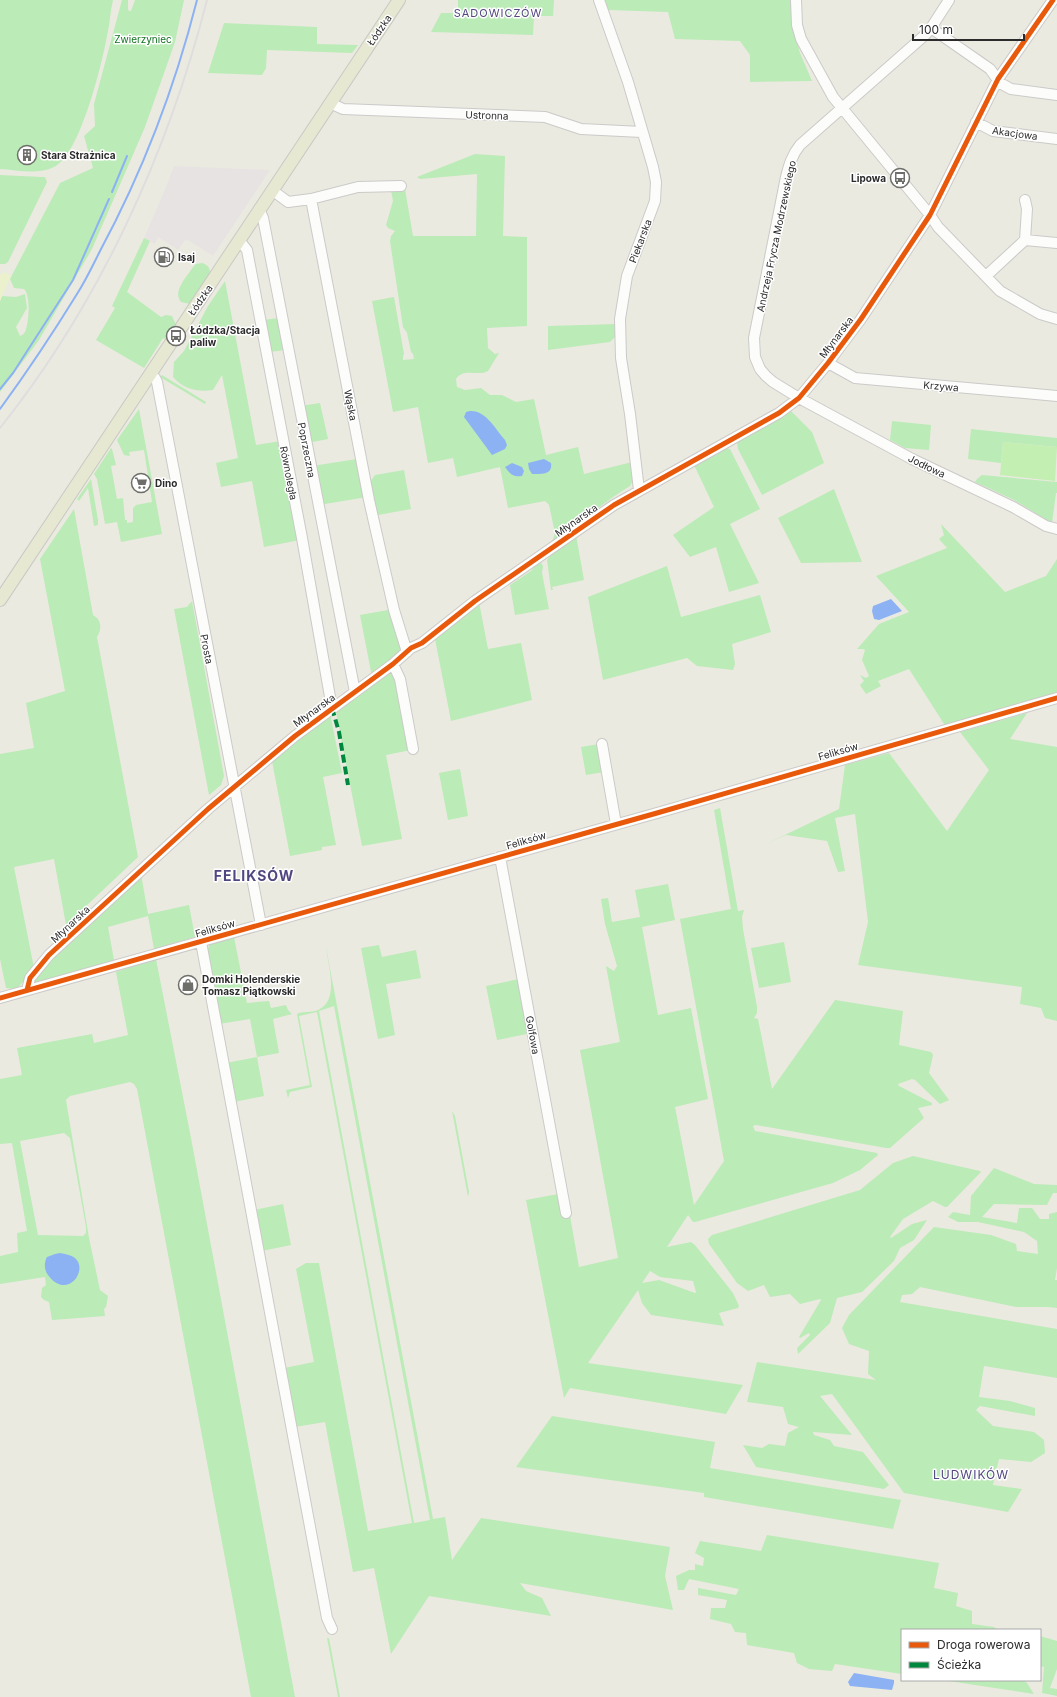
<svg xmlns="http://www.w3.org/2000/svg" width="1057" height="1697" font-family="Inter,sans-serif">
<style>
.industrial{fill:#e7e3e3}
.green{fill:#bbebb7;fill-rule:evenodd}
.sand{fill:#eaf1cc}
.pitch{fill:#c3efb2}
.water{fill:#8cb2f4}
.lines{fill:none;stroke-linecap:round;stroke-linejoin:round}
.stream{stroke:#8cb2f4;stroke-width:2}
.minor-casing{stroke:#cbcac9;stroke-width:12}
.major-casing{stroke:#c9c9c5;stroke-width:14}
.minor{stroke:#fcfcfa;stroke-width:10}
.major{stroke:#e6e8d2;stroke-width:12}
.rail{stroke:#dfdedf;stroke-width:2}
.quiet{stroke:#00873e;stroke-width:4;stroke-dasharray:8 4;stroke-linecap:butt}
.cycleway-casing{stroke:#fff;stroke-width:8}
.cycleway{stroke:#e8590c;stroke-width:5}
.labels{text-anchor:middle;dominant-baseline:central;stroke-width:3;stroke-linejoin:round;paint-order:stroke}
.street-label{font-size:10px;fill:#2b2b2b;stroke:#fff}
.park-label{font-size:10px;fill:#127122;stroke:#fff}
.poi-label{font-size:10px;font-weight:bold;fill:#2b2b2b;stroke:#fff;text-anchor:start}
.neighbourhood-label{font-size:11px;letter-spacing:1px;fill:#524681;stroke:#fff}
.quarter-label{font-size:12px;letter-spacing:1px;fill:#524681;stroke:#fff}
.district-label{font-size:14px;font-weight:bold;letter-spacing:1px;fill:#524681;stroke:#fff}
</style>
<rect width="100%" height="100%" fill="#ebeae0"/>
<path class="industrial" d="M174 166 270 170 213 256 186 239 178 250 158 237 155 244 144 238 164 192Z"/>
<path class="green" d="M0 0H113C110 12 110 24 107 36 102 64 80 155 54 167 38 175 17 170 0 169Z
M122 0H128V9L129 11H131L135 0H184L175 42 145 127 92 249 39 340 0 392V301L2 296 16 297 25 294 27 308 16 327 20 336C22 335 24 334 25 332 29 323 31 296 24 289L14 288 10 279 60 183 93 168 84 136 95 126 94 104Z
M458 0H554L553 16H534L533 35 431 32 441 13H458Z
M605 0H792L794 32 800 53 812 81 750 82V55L740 41 675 39 668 12 608 10Z
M224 23 317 27V44L358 45 352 53 267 50 266 68 262 75 208 73Z
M475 154 505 156 503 236 527 237V326L487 328 488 348 495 354 499 353 488 371C478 377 464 367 456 379L457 387 465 390 481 388 490 395H502L516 402 534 399 546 455 578 447 584 474 632 462 633 480 630 486 613 497 552 542 555 533 549 505 545 501 508 508 500 467 457 477 453 458 428 463 418 407 393 412 372 301 394 297 404 354 403 356V360L414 359 413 354 411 352 407 333 403 327 390 241 391 236 395 231 388 228 386 225 393 201 391 190 405 189 413 236H476L477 174 420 179 417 177Z
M0 175 42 177H45L47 182 8 262 5 264H0Z
M144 238 150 241 127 292 161 317 166 315 172 316 176 325 168 341 163 338 144 368 96 340 115 308 112 306Z
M202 263C209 265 211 270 210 277L190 304 181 302C172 291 187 277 193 267L196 264Z
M225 281 256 445 281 441 300 540 264 547 252 481 221 487 216 463 238 458 222 375 213 390C199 392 184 390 173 377L174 362 184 351 208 306Z
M279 318 286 350 269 352 263 320Z
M617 324 615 337 610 342 548 350V326Z
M162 375 206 402 205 404 160 377Z
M320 403 328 439 307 443 300 406Z
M139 409 162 534 121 542 117 522 105 524 97 479 94 474 111 448 112 449 116 465 111 466 117 499 123 498 125 520H127V523L133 522V508L136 505 152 502 144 450 129 452 130 456 124 455 117 440Z
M789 409 812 432 824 463 762 495 738 449 737 442Z
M892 421 931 425 929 450 905 448 890 440Z
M971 429 1057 438V447L1003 442 1001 463 968 459Z
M722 447 730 449 760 509 730 524 759 583 729 592 716 547 690 557 673 535 714 507 695 467 690 465Z
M357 459 367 497 319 505 312 466Z
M404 470 411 509 378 515 370 482 375 475Z
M982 475 1057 482V493H1056L1052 523 1014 500 975 482 977 479Z
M91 479 98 520V525L94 526 88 488 79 501 77 499Z
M834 489 862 562 801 563 778 518Z
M74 509 93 615C102 620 102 629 97 637L138 857 66 925 54 859 14 867 34 968 17 989 6 988 0 959V754L34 748 26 703 65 691 40 559Z
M941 524 1005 592 1046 576 1057 559V692L946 727 909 669 878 681 881 686 866 694 860 685 864 681 860 675 866 678 869 676 862 660 865 650 863 649H857L879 624 909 612 876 576 947 548 939 539 944 535Z
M576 535 584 580 552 587 553 590H551L547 560 552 554Z
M541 563 543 566 542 573 549 609 515 615 510 585 531 571 537 564Z
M667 566 681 617 760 595 771 632 732 644 735 664 733 670 697 666 687 658 603 680 588 597Z
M192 601 224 776 221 785 209 795 174 609 187 607Z
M479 602 488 649 521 643 532 700 451 721 435 639Z
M388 610 391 612 401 648 400 653 372 677 360 615Z
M394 669 411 750 386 755 402 839 362 846 336 712Z
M330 713 342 773 323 777 336 845 322 847V850L290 856 272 761Z
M1027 713 1010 739 1057 747V1021L1045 1018 1041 1008 1020 1004 1022 987 858 965 868 922 855 814 835 818 845 871 838 872 827 841 786 835 766 844 839 809 845 765 889 753 947 831 989 770 960 732Z
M599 744 604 772 586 775 581 747Z
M460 769 468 816 448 820 439 773Z
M720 808 738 911 744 910 742 917 743 929 757 1007V1013L754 1018 758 1019 772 1089 835 1000 903 1011 899 1045 931 1052 933 1055 929 1073 949 1100 940 1104 915 1080 912 1079 898 1084 899 1086 932 1103V1105L918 1108 924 1118 890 1148H886L756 1125 753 1126 755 1131 877 1153 878 1155 860 1170 833 1183 695 1222H693L688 1215 667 1247 691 1242 695 1245 733 1293 739 1306 738 1308 719 1313 724 1326 651 1315 642 1303 638 1290 588 1363 743 1385 726 1414 570 1388 564 1398 526 1200 558 1194 569 1210 579 1267 618 1258 580 1050 620 1042 606 966 614 971 617 966 605 924 601 899 608 898 612 922 640 917 635 890 668 884 675 920 642 927 658 1015 691 1008 708 1099 675 1107 694 1205 724 1161 680 919 731 909 714 810ZM650 1271 660 1277 693 1281 696 1292 695 1293 659 1280 642 1283Z
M141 874 148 914 189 905 195 937 154 949 148 916 108 927 114 960 128 958 23 988Z
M234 937 247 1003 269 1001 271 1008 286 1005 288 1010 292 1014 273 1019 279 1053 257 1057 264 1096 234 1102 226 1063 257 1057 250 1019 219 1024 206 953 210 944Z
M784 942 791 982 759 988 751 948Z
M379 945 382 957 416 950 421 978 386 984 395 1035 378 1039 361 948Z
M326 947 433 1519 445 1517 452 1560 481 1518 670 1547 665 1576 673 1610 520 1583 526 1591 542 1598 551 1616 429 1596 391 1654 374 1568 353 1572 325 1422 295 1427 284 1368 314 1362 296 1269 306 1263H319L368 1531 412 1523 317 1012 299 1016 312 1087 290 1092 288 1098 286 1090 310 1085 297 1014C302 1011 311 1013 318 1010 340 1000 328 966 326 947ZM334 1006 430 1520 414 1523 319 1011Z
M156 959 191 1138 295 1697H251L137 1089 134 1084 130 1082 70 1096 66 1100 89 1238 100 1290 108 1296 106 1307 104 1309 105 1316 52 1320 49 1302 44 1300 41 1297 42 1288 46 1285 45 1277 0 1284V1256L18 1252 17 1233 27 1231 12 1143 0 1144V1079L22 1075 17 1048 92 1034 94 1043 128 1035 116 972ZM64 1133 70 1138 86 1227V1233L83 1236 38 1235 20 1141Z
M519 979 528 1027 526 1028 527 1034 497 1040 486 986Z
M452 1111 455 1116 469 1192 468 1197Z
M913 1156 980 1171 981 1172 947 1207H945L933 1201 903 1219 890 1237 891 1238 912 1224 927 1220 914 1240 900 1248 894 1261 862 1292 837 1298 830 1323 798 1354 797 1348 810 1335 809 1333 800 1338 799 1337 821 1300 820 1299 800 1304 790 1294 770 1297 764 1285 748 1291 737 1283 709 1244 708 1239 712 1235 860 1190 893 1163Z
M994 1168 1034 1184 1057 1185V1193H1053L1047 1205 994 1204 982 1217 1017 1223 1019 1208H1032L1040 1219H1049V1214L1057 1212V1268L1055 1280H1057V1308L1048 1307H1016L920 1287 912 1294 902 1295 900 1302 1057 1329V1378L984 1366 979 1397 1010 1401 1035 1408V1416L980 1406 976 1410 993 1426 1034 1432 1044 1440 1045 1453 1031 1462 999 1459 993 1485 1022 1489 1008 1512 904 1493 832 1394 820 1396 852 1435 813 1432 814 1435 830 1440 834 1446 863 1452 889 1485 884 1489 756 1467 743 1445 762 1448 769 1444 785 1446 788 1433 799 1427 788 1424 783 1407 747 1402 757 1362 876 1380 868 1374 869 1351 849 1344 842 1328 849 1315 934 1227 991 1235 1016 1244 1017 1251 1038 1254 1037 1241 1024 1232 978 1222H958L948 1217 953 1212 970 1215 971 1196Z
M283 1204 291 1245 262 1251 254 1210Z
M552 1416 715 1442 710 1468 901 1500 893 1529 704 1497V1493L516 1467Z
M767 1535 939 1563 934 1588 958 1593 956 1606 972 1611V1624L994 1627 998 1630H902V1674L835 1664 832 1671 809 1669 797 1663 794 1653 747 1645 746 1633 735 1632 731 1624 710 1619 711 1608H725L727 1600 698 1595V1588L736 1595 739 1589 689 1579 684 1590H678L676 1576 689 1570H695V1564L703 1566 704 1558 695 1553 700 1541 761 1551Z
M1040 1636 1057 1641V1669L1050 1688 1057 1689V1696L1042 1693 1044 1667 1040 1666Z
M327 1638H329L340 1697H338Z
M942 1680H1023L1027 1683 1034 1694Z"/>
<path class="sand" d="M5 272 11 276 0 301V275Z"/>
<path class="pitch" d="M1003 442 1057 447 1055 481 1000 475Z"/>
<path class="water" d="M470 411C486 410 496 430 505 440L507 445 505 449 492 455 464 417 466 412Z
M544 459 551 463C553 475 541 474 532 474L529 469 528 463Z
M512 463 522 467 524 471 522 476C513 477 510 474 505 467Z
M891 599 902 611 879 620 874 619 872 611 873 606Z
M60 1253C65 1254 71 1255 75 1258 89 1270 67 1301 48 1275 44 1270 44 1262 47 1257L55 1254Z
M854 1673 894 1680V1683L892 1690 850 1686 848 1682Z"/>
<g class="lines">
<path class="stream" d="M112 192 127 156
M0 389 13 373 73 280 109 199
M0 409C27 372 53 333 77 294 86 280 93 265 100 251 143 171 175 87 197 0"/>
<g class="minor-casing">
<path id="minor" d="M599 0 628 82 653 167 656 182 655 201 627 276 620 319 621 358 630 414 639 490
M796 0 797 25 801 39 833 97 930 215 938 227 1000 291 1040 314 1057 319
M949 0 931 28 925 35 800 145C792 155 789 165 786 177L754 338 755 357 760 369 766 376 773 382 799 398 912 459 1013 507 1046 526 1057 529
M931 28 990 69 1000 83 1011 89 1057 95
M330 103 343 109 545 117 581 129 642 132
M976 122 993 131 1057 139
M272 190 288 202 311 199 369 500 394 610 407 652
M311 199 358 187 401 186
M1025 200 1027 209 1025 240
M259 209 263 218 355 692
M239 240 247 250 302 538 332 708
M986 276 1025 240 1057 243
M828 363 855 378 1057 396
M151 374 155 378 157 382 261 925
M393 664 400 679 413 749
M602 744 616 824
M500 857 566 1213
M201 942 327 1618 332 1629
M27 990 30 978 49 955 208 809 295 736 393 664 411 648 422 643 475 601 614 505 779 413 799 398 828 363 861 319 930 215 998 79 1053 0
M0 998 657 813 1057 698"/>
</g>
<g class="major-casing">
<path id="major" d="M0 600 399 0"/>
</g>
<use href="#minor" class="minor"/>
<use href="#major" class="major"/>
<path class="rail" d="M0 428C99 304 168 153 207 0"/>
<path class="quiet" d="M332 708 339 732 348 785"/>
<g class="cycleway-casing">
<path id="cycleway" d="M27 990 30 978 49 955 208 809 295 736 393 664 411 648 422 643 475 601 614 505 779 413 799 398 828 363 861 319 930 215 998 79 1053 0
M0 998 657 813 1057 698"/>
</g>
<use href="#cycleway" class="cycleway"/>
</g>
<defs>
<g id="building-ring" transform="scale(1)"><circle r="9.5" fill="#fff" stroke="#6e6e6a" stroke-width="1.5"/><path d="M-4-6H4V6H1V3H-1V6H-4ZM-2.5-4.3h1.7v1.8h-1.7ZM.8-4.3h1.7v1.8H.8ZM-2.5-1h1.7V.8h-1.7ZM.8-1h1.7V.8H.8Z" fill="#6e6e6a"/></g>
<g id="bus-ring" transform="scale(1)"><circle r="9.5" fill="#fff" stroke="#6e6e6a" stroke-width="1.5"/><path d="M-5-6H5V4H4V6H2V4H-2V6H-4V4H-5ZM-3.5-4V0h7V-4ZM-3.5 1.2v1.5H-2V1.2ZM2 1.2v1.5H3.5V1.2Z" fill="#6e6e6a"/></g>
<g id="fuel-ring" transform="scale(1)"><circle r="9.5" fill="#fff" stroke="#6e6e6a" stroke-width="1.5"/><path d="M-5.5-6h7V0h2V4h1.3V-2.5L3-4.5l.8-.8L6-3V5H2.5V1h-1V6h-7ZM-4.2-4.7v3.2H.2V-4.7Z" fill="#6e6e6a"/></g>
<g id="supermarket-ring" transform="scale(1)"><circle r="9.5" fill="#fff" stroke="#6e6e6a" stroke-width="1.5"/><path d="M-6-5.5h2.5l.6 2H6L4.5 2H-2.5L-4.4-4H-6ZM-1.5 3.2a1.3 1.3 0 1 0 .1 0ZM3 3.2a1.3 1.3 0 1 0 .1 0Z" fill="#6e6e6a"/></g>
<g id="shop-ring" transform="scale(1)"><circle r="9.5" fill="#fff" stroke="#6e6e6a" stroke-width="1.5"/><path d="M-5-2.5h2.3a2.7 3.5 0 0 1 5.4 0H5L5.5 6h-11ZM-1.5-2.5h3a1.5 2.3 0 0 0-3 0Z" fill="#6e6e6a"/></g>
</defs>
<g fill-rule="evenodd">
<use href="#building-ring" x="27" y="155"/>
<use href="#bus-ring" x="900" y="178"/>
<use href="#fuel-ring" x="164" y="257"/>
<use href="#bus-ring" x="176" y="336"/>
<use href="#supermarket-ring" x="141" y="483"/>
<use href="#shop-ring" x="188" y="985"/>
</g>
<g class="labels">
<g class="street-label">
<text transform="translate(379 30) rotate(-56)">Łódzka</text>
<text transform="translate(487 115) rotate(2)">Ustronna</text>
<text transform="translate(1015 133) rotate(8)">Akacjowa</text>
<text transform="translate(776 236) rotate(-78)">Andrzeja Frycza Modrzewskiego</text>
<text transform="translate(640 241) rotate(-69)">Piekarska</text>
<text transform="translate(200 300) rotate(-56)">Łódzka</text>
<text transform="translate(836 337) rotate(-53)">Młynarska</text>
<text transform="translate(941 386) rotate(5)">Krzywa</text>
<text transform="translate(351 405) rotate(79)">Wąska</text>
<text transform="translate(307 450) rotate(79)">Poprzeczna</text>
<text transform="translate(927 466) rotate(26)">Jodłowa</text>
<text transform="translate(289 473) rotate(79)">Równoległa</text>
<text transform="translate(576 520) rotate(-35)">Młynarska</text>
<text transform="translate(207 649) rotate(79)">Prosta</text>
<text transform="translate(314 710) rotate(-36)">Młynarska</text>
<text transform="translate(838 751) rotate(-16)">Feliksów</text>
<text transform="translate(526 840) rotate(-16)">Feliksów</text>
<text transform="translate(70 924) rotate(-43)">Młynarska</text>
<text transform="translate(215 928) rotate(-16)">Feliksów</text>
<text transform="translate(533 1035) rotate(80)">Golfowa</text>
</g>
<g class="park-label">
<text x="143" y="39">Zwierzyniec</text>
</g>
<g class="poi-label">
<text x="41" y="155">Stara Strażnica</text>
<text x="886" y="178" text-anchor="end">Lipowa</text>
<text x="178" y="257">Isaj</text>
<text x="190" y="330">Łódzka/Stacja<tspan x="190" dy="12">paliw</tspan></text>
<text x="155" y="483">Dino</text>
<text x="202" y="979">Domki Holenderskie<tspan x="202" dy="12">Tomasz Piątkowski</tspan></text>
</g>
<g class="neighbourhood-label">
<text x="498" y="13">SADOWICZÓW</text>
</g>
<g class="quarter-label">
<text x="971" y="1474">LUDWIKÓW</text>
</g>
<g class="district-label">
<text x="254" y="875">FELIKSÓW</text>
</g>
</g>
<rect x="901" y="1629" width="140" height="52" fill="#ffffff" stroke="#aaaaaa"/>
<rect x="909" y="1642" width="20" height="6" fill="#e8590c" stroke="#aaaaaa"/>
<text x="937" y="1649" font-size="12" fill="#2b2b2b">Droga rowerowa</text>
<rect x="909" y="1662" width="20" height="6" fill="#00873e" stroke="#aaaaaa"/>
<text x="937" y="1669" font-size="12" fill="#2b2b2b">Ścieżka</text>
<path d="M913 34v6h111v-6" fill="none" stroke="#2b2b2b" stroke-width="2"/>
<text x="919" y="34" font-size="12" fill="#2b2b2b" stroke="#ffffff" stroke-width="3" paint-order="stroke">100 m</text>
</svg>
